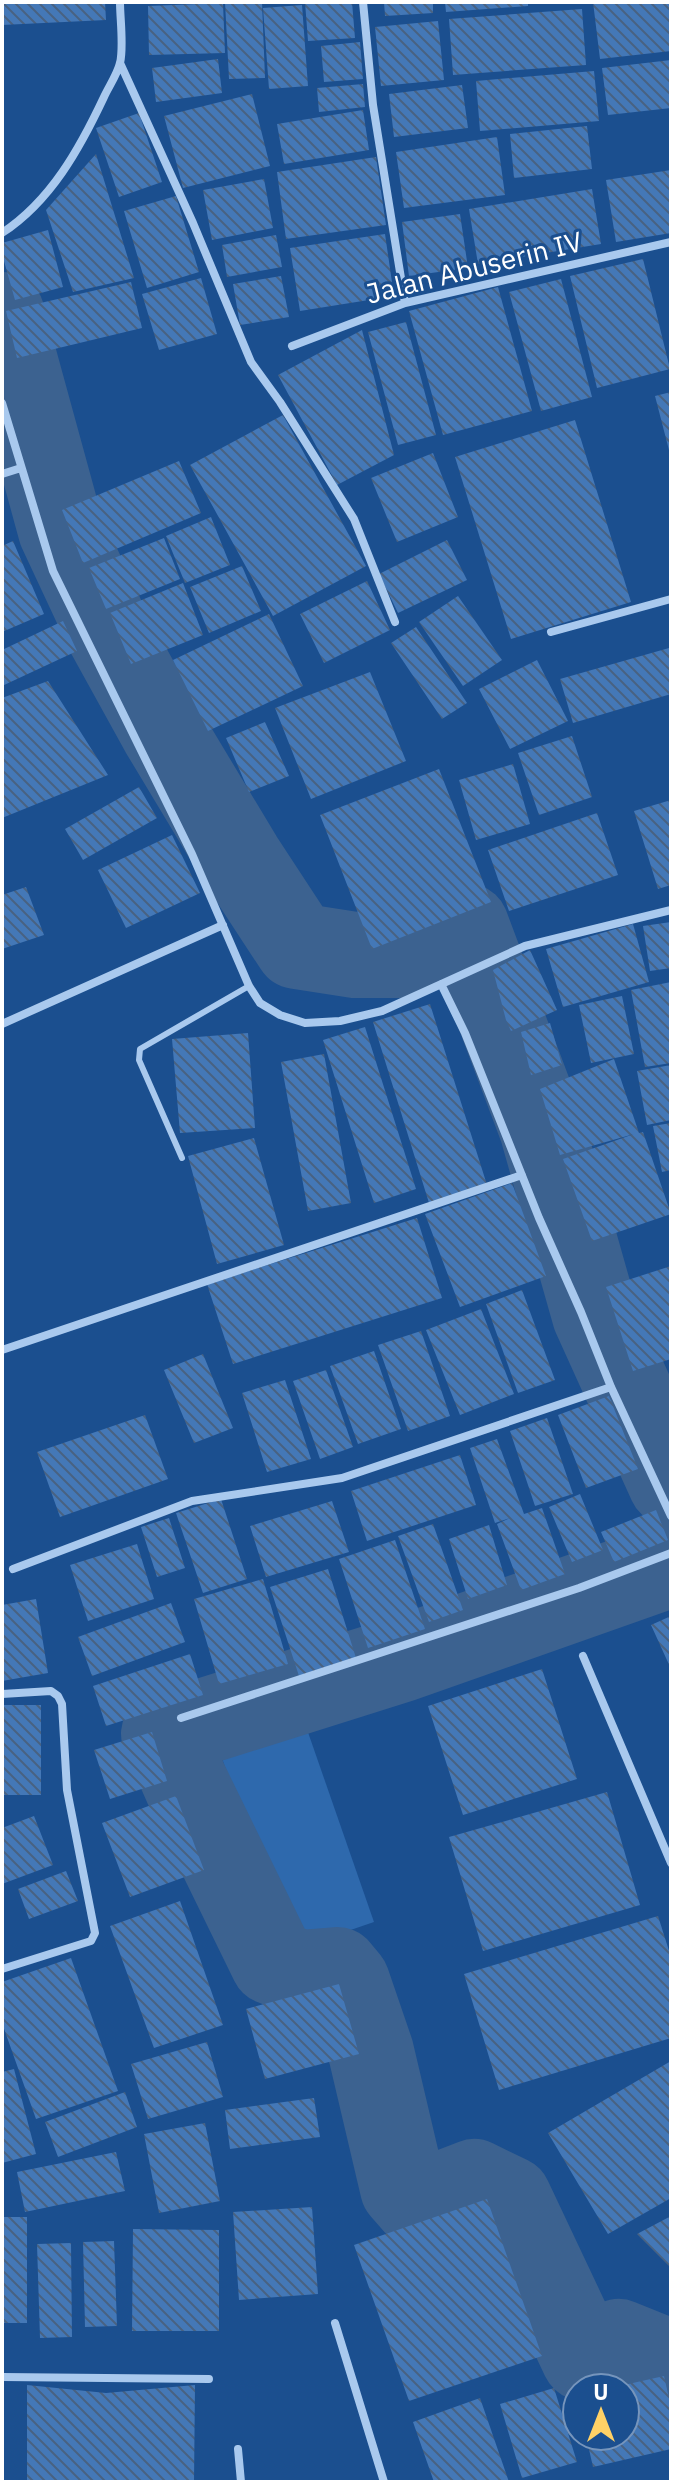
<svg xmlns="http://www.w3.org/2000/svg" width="673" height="2484" font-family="'IBM Plex Sans',sans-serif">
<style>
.pitch{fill:#2e69ad}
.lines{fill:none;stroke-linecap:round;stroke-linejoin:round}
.river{stroke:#3c6290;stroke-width:86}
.building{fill:url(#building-back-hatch)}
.lane{stroke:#a9c9ee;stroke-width:6}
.street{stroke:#a9c9ee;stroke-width:8}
.labels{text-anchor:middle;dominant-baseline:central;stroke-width:6;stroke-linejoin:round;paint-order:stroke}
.street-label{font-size:28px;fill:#fff;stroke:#1b4f8f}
</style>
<defs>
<pattern id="building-back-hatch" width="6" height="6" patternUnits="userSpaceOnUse" patternTransform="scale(2)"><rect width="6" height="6" fill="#4478b7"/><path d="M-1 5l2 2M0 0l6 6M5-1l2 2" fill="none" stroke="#486282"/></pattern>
</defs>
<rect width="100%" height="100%" fill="#1b4f8f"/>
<path class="pitch" d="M302 1715 374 1922 289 1951 217 1744Z"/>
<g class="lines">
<path class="river" d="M2 315 61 530 110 635 163 731 240 859 297 946 355 955H402L466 926 542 1128 595 1315 671 1483
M671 1564 402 1659 164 1734 186 1784 273 1962 300 1973 337 1970 347 1982 371 2052 403 2188 417 2204 474 2182 509 2199 584 2358 619 2342 671 2363"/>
</g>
<path class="building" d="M2 2H105L106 20 2 25Z
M225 2H262L265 78 229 79Z
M305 2H352L355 38 308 41Z
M384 2H433V13L385 16Z
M445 2H528V6L446 12Z
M593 2H671V51L600 59Z
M223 3 225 53 149 55 148 6Z
M302 5 308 86 269 89 263 8Z
M582 9 586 65 453 75 449 19Z
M438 21 444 80 381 86 375 27Z
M360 42 363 79 324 82 321 46Z
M218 59 222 93 156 102 152 68Z
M671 60V108L608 115 602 68Z
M594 71 599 121 480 131 476 81Z
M363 84 365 107 319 112 317 88Z
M462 85 468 128 394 137 389 94Z
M252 94 270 166 183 188 164 116Z
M363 110 369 150 284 164 277 124Z
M139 113 162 182 119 197 96 128Z
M587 126 592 169 514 178 510 134Z
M497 137 505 195 404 208 396 152Z
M96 154 134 278 73 292 46 210Z
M376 157 386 225 286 239 277 172Z
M671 170V233L616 242 606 180Z
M264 179 273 228 212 240 203 190Z
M592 189 601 244 478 264 469 209Z
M176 196 199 272 147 288 124 211Z
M460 214 468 268 409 276 402 222Z
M48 230 63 287 15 300 2 254V243Z
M385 234 394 296 300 311 290 248Z
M276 235 282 267 227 277 222 245Z
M643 259 670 369 597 388 570 276Z
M281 276 289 317 240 325 233 284Z
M201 278 217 334 159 350 142 294Z
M561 279 592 397 541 411 509 292Z
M131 282 142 328 17 358 6 311Z
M498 287 532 411 443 435 409 311Z
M406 322 436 435 398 445 368 332Z
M362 330 394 455 337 485 278 375Z
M671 392V454H670L655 396Z
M283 415 366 566 273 616 190 465Z
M575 420 631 602 511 639 455 457Z
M433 453 458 517 397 542 371 478Z
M179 461 201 513 83 563 62 510Z
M211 517 230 565 185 583 166 536Z
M164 538 180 579 106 609 89 568Z
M447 540 467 580 398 613 379 574Z
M13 541 44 614 2 632V546Z
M242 566 261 611 209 633 190 587Z
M367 581 390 630 324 663 300 614Z
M183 583 203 635 131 664 110 613Z
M458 596 502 660 463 686 419 622Z
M269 614 303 686 208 731 173 660Z
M63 621 77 651 2 686V650Z
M416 627 467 703 442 719 391 643Z
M669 648 671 655V694L573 723 560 679Z
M537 660 568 721 510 749 479 689Z
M370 672 406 761 311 799 275 708Z
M48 681 108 775 2 818V698Z
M265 722 289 776 249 792 226 738Z
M572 736 592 797 539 815 518 753Z
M513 764 530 824 476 840 459 780Z
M439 769 491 902 372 949 320 815Z
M139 787 157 818 83 860 65 829Z
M671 800V885L658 889 634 811Z
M597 813 618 875 509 911 488 850Z
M172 835 200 893 126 928 98 870Z
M26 887 44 935 2 949V895Z
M671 922V968L650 971 643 926Z
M633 924 649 982 563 1007 546 949Z
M530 950 557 1010 511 1031 506 1020 493 970Z
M671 982V1063L645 1067 631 990Z
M622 996 634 1054 591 1063 579 1005Z
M430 1004 487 1185 429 1203 373 1022Z
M550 1023 562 1065 531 1075 521 1032Z
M365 1027 416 1189 374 1203 323 1040Z
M248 1033 255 1128 180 1133 172 1039Z
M324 1054 351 1203 308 1211 281 1062Z
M614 1059 639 1133 643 1132 671 1214 592 1241 563 1159 634 1134 560 1155 540 1089Z
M671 1065V1120L647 1125 637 1071Z
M671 1123V1170L662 1172 653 1126Z
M254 1138 284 1245 217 1264 188 1156Z
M512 1183 546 1276 460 1307 425 1214Z
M417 1218 442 1298 233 1364 207 1284Z
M671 1266V1359L633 1371 606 1287Z
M522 1290 555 1380 518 1393 486 1304Z
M481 1309 514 1394 460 1415 426 1330Z
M421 1331 450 1416 408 1431 378 1345Z
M374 1351 401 1429 358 1444 330 1366Z
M203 1354 233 1428 194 1443 164 1370Z
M326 1370 353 1447 320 1459 293 1381Z
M285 1380 311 1459 267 1472 242 1393Z
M609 1396 638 1469 586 1488 558 1415Z
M145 1415 168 1479 60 1517 37 1452Z
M547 1418 573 1494 535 1506 510 1431Z
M497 1439 524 1514 542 1508 565 1574 521 1590 497 1524 510 1518 495 1523 470 1448Z
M460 1455 476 1505 367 1541 351 1491Z
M580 1494 603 1550 572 1562 549 1507Z
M221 1499 247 1579 203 1593 176 1513Z
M332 1501 349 1552 266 1577 250 1526Z
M656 1510 668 1540 614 1562 601 1532Z
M169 1518 185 1568 157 1577 141 1527Z
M433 1524 463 1610 429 1622 398 1536Z
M489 1525 507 1585 468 1599 449 1539Z
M395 1540 425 1629 368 1648 339 1559Z
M137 1544 154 1599 88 1621 70 1565Z
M328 1569 356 1658 299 1676 270 1587Z
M263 1579 288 1664 219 1684 194 1599Z
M36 1599 48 1673 2 1681V1605Z
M171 1603 185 1642 92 1676 78 1637Z
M671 1616V1669L651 1625Z
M190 1654 203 1695 106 1726 93 1686Z
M542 1669 577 1779 463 1815 428 1706Z
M2 1705H41V1795H2Z
M152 1732 167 1781 110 1799 94 1750Z
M607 1792 640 1905 483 1951 449 1837Z
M176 1796 204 1870 130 1897 102 1823Z
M34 1816 53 1865 2 1884V1828Z
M66 1871 78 1901 29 1919 18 1889Z
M180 1901 223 2025 154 2048 110 1926Z
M658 1916 671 1957V2038L499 2090 464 1974Z
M71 1958 118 2091 36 2119 2 2023V1982Z
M339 1984 359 2054 265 2079 246 2009Z
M207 2042 223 2097 148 2119 131 2064Z
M671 2061V2198L608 2234 548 2133Z
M14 2069 36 2154 2 2163V2072Z
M125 2092 137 2127 58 2157 45 2122Z
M314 2098 320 2137 230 2149 225 2110Z
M205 2123 220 2201 159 2213 144 2134Z
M116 2152 125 2191 25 2212 17 2172Z
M487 2199 542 2356 409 2401 354 2245Z
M312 2207 318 2294 239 2300 233 2212Z
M671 2216V2268L637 2234Z
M2 2217H27V2323H2Z
M133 2229 219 2230V2331H132Z
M114 2241 117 2326 85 2327 83 2242Z
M71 2243 72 2337 40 2338 37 2244Z
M664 2376 671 2407V2449L593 2467 586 2436H625V2388L615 2387Z
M27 2385 106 2393 195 2385 194 2482H27Z
M554 2388 577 2462 522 2478 500 2404Z
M480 2398 509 2482H434L413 2422Z"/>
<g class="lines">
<path class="lane" d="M182 1158 139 1060 140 1049 249 986"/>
<path class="street" d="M363 2 373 105 405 303
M120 63 193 223 251 362 280 402 354 519 395 622
M2 233C51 201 80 148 104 97 109 86 117 75 120 63 124 47 120 19 120 2
M292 346 405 303 671 242
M2 403 53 571 192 854 249 986 260 1003 280 1015 305 1023 340 1021 382 1011 525 946 671 910
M2 474 21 468
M551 632 671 599
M441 984 465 1033 539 1218 581 1312 611 1387 671 1516
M2 1024 223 925
M2 1350 522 1175
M13 1569 192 1501 342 1478 611 1387
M583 1656 671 1863
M2 1694 51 1691 58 1696 62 1704 67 1790 95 1933 91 1941 2 1969
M181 1718 579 1588 671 1553
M335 2323 384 2482
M2 2377 209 2379
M238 2449 241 2482"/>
</g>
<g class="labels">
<g class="street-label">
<text transform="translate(474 267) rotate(-14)">Jalan Abuserin IV</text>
</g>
</g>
<rect width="673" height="2484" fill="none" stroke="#ffffff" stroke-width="8"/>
<g transform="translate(601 2412)"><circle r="38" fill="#1b4f8f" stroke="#7695bc" stroke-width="2"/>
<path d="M0-6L14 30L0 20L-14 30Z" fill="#ffd166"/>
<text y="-12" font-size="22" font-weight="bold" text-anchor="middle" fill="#ffffff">U</text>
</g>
</svg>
